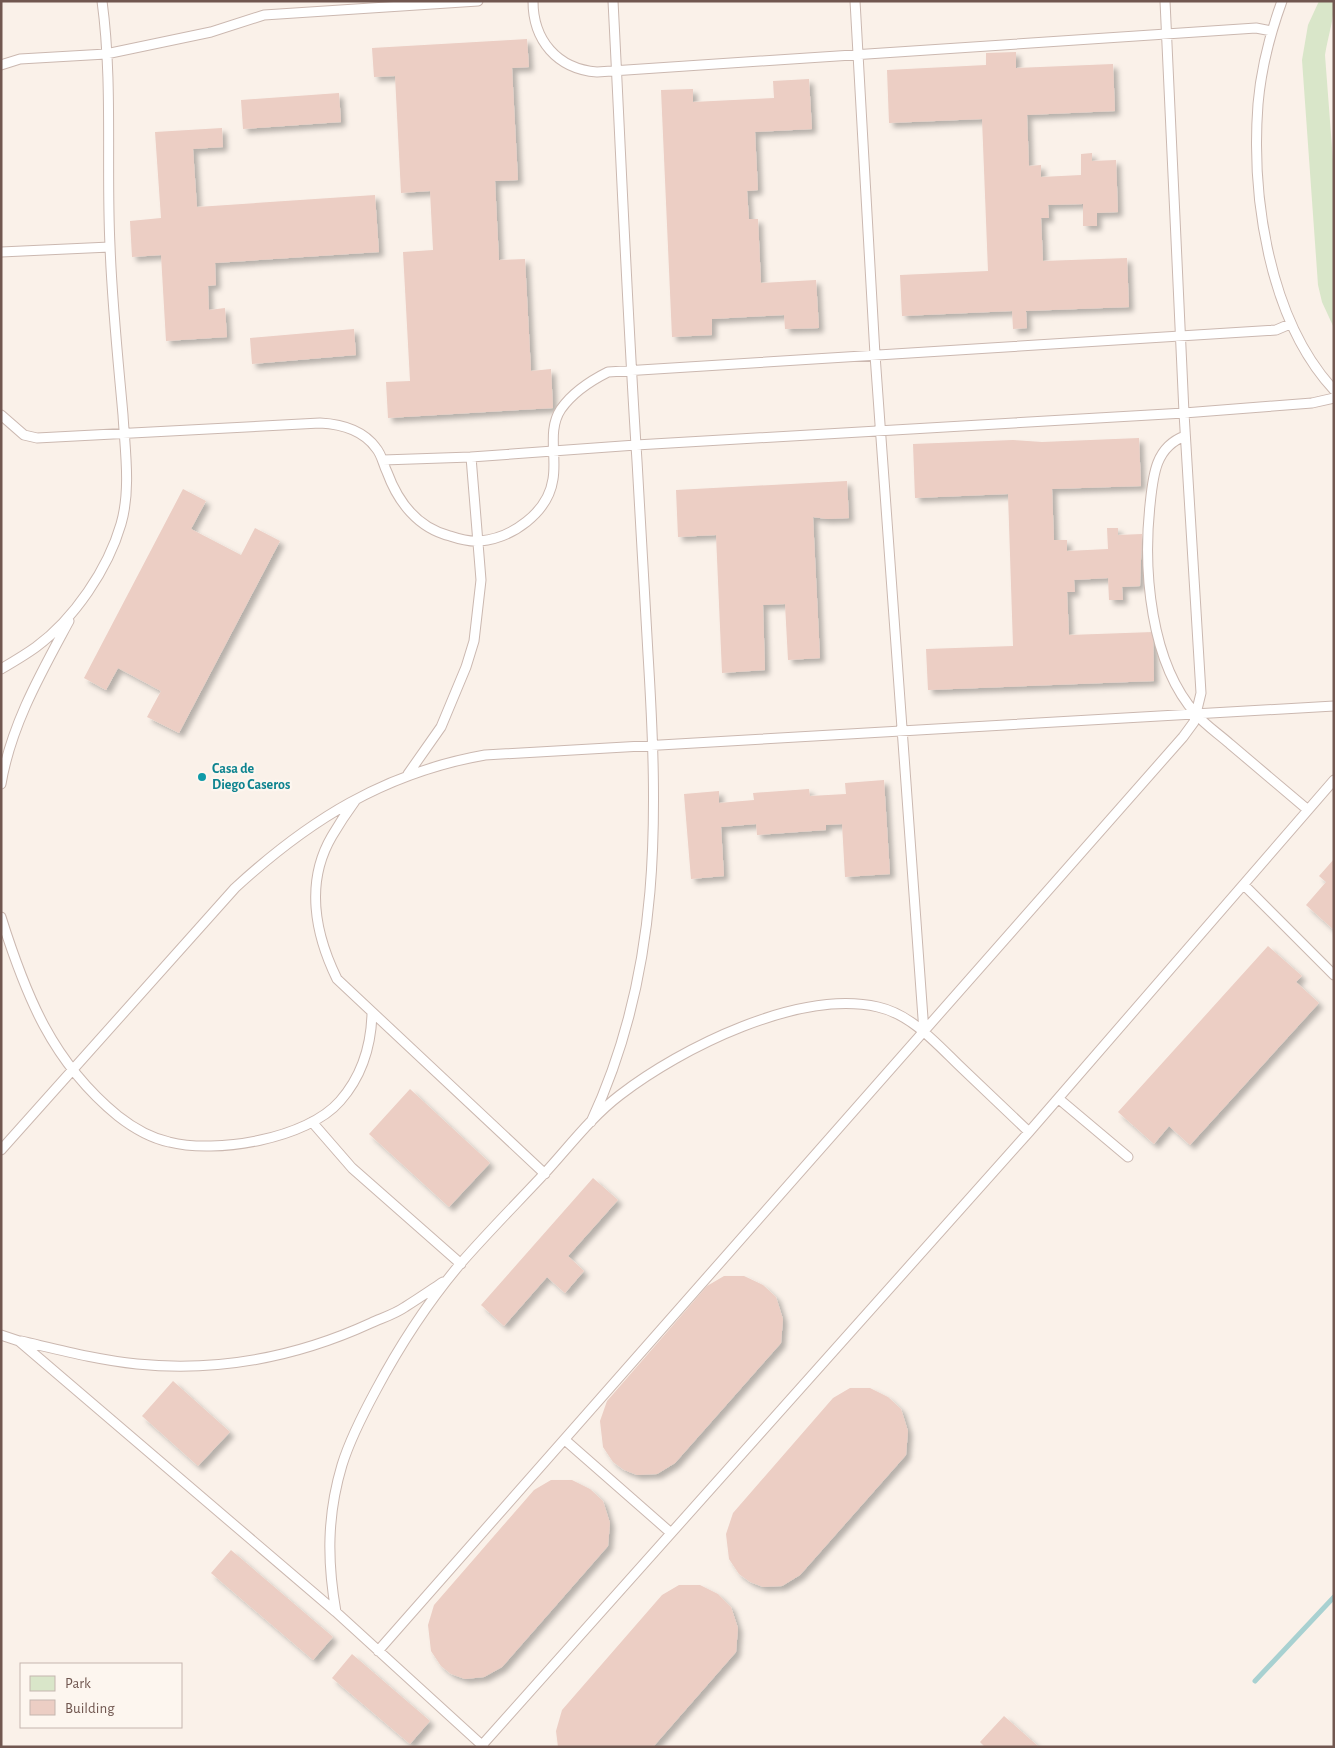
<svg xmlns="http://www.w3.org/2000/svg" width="1335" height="1748" font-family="'Alegreya Sans',sans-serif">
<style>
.green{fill:#d9e6c9}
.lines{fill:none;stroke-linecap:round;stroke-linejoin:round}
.stream{stroke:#a8d1d1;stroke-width:5}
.building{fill:#eccec4;filter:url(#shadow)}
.lane-casing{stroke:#cbb8b0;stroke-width:11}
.lane{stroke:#fff;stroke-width:9}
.culture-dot{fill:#0f9aa8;stroke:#fdf6ef;stroke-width:2}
.labels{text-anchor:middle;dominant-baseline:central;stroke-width:4.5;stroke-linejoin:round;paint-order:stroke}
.culture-label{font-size:14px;font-weight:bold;fill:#0d838f;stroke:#fdf6ef;text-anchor:start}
</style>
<defs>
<filter id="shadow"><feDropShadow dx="4.5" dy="4.5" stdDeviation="2.5" flood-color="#0004"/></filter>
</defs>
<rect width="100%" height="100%" fill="#faf1e9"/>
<path class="green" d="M1319 1H1334C1334 20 1328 36 1325 55L1334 174V328L1322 302 1318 285 1302 60 1308 25Z"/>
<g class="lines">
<path class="stream" d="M1255 1681 1334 1597"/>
</g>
<path class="building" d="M527 39 529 67 512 68 518 180 495 181 499 260 525 259 531 371 551 369 553 408 388 418 386 382 410 381 403 252 433 250 430 191 401 193 395 76 374 77 372 48Z
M1016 52V68L1113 64 1115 111 1027 115 1029 166 1041 165V177L1081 175V154L1092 153V161L1116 160 1118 212 1097 213V226H1083V204L1048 205 1049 218H1041L1043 261 1127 258 1129 307 1026 311 1027 328 1013 329 1012 311 902 316 900 275 988 271 982 119 889 123 887 70 986 65V53Z
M809 79 812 129 755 132 758 190 747 191 749 219H758L761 283 816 280 819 328 785 329 784 315 712 319V335L672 337 661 90 693 89V102L774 98 773 81Z
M339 93 341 122 243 129 241 100Z
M222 128 223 147 193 149 197 207 375 195 379 252 215 263 216 285 208 286 209 310 225 308 227 337 166 341 161 255 132 257 130 221 161 218 155 132Z
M354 329 356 355 252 364 250 338Z
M1139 438 1141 486 1052 489 1054 540H1067V551L1108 549 1107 528H1118V535L1142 534 1140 586 1122 587 1123 600H1109L1108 578 1074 580 1075 592H1067L1069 635 1153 632 1154 681 928 690 926 649 1013 646 1008 494 915 498 913 444 1013 440 1042 442Z
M847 481 849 518 827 519 813 517 820 658 788 660 785 604 763 605 765 670 722 673 716 535 678 537 676 490Z
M183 489 206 501 191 529 241 555 255 528 280 541 179 733 147 717 161 691 118 668 106 690 84 678Z
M884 780 890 874 845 877 842 824 826 825V830L757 835 756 824 721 827 724 876 691 879 684 794 719 791V803L754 800 753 793 809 789 810 796 846 794 845 783Z
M1334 859V930L1306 905 1326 882 1319 876Z
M1268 946 1302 976 1296 982 1319 1003 1190 1145 1169 1126 1154 1144 1118 1112Z
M410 1089 490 1163 449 1207 369 1134Z
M593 1178 618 1200 568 1256 584 1271 565 1293 547 1277 504 1326 481 1305Z
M724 1276H744L763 1285 776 1297 783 1319 781 1343 675 1463 657 1474 637 1475 624 1470 613 1462 603 1447 600 1421 607 1401 707 1286Z
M173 1381 230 1432 198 1466 142 1416Z
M850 1388H870L888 1397 901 1409 908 1431 906 1455 800 1575 782 1586 763 1587 750 1582 739 1574 729 1559 726 1534 733 1513 833 1398Z
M551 1480H572L590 1489 603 1501 610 1523 608 1546 502 1667 484 1677 465 1679 451 1674 441 1666 431 1651 428 1625 434 1605 534 1490Z
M231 1550 333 1637 313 1660 211 1573Z
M679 1585H700L718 1594 731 1607 738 1628 736 1652 653 1747H558L556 1731 562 1710 662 1595Z
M352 1654 430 1721 410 1744 332 1678Z
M1004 1716 1039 1747H985L980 1742Z"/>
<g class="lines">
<g class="lane-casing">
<path id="lane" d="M533 1C533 40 557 69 597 72L1256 28 1272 31
M855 1 875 355 924 1032
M1282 1C1270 34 1261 69 1258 104 1251 197 1269 320 1334 390
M1 65 20 59 106 54 211 32 264 15 478 1
M1 252 110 247
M1 415 24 435 37 438 320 423C340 424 363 430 376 448 382 455 383 464 387 472 398 502 418 528 450 536 459 539 471 542 480 541 512 538 548 513 553 479 557 456 547 430 561 409 573 392 590 381 608 372L1276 330 1290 324
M1185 436C1155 447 1153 476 1150 505 1143 570 1150 663 1196 714 1205 725 1219 734 1230 744 1256 766 1282 788 1308 810
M383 460 471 457 636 445 1184 413 1312 403 1334 398
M1 669C13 662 25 655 36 647 74 619 108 569 121 524 131 490 125 450 123 415 118 359 112 303 110 246 106 165 113 82 102 1
M408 774 441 727 466 667 474 641 481 580 471 457
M1 784C11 725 41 673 69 621
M355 801C347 812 339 824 332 836 305 882 315 934 337 979L545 1174
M1244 885 1334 975
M1 917C26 996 52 1062 118 1116 132 1127 151 1138 169 1142 216 1154 307 1139 340 1101 362 1076 371 1047 372 1014
M1059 1099 1128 1157
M312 1122 352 1168 461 1264
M591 1122C662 970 658 817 648 654 644 590 641 525 637 461 627 308 621 155 613 1
M1 1150 235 888C309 820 384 773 485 755L1334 706
M1 1335 19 1341 336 1612 484 1747
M21 1341C60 1350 98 1360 137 1364 218 1372 297 1357 371 1323 382 1318 395 1314 405 1307 418 1299 431 1290 443 1282
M565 1440 671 1533
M336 1612C327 1561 327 1515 342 1465 350 1439 363 1414 376 1390 400 1345 428 1302 461 1263 488 1232 516 1204 544 1174 568 1148 591 1117 620 1095 681 1048 799 989 878 1007 914 1015 940 1048 966 1072 987 1092 1008 1112 1029 1132
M378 1651 1183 737 1194 722 1201 693 1184 413 1165 1
M483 1744 1029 1132 1334 780"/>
</g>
<use href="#lane" class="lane"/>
</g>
<circle class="culture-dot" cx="202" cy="777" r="5"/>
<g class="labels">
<g class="culture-label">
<text x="212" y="769">Casa de<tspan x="212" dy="16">Diego Caseros</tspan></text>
</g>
</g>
<rect width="1335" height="1748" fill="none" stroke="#715750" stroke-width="5"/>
<rect x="20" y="1663" width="162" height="65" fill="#fdf6ef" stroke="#c5b6af"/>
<rect x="30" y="1676" width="25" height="15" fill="#d9e6c9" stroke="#c5b6af"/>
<text x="65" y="1688" font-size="15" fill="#715750">Park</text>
<rect x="30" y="1700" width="25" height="15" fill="#eccec4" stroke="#c5b6af"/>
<text x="65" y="1713" font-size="15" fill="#715750">Building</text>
</svg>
